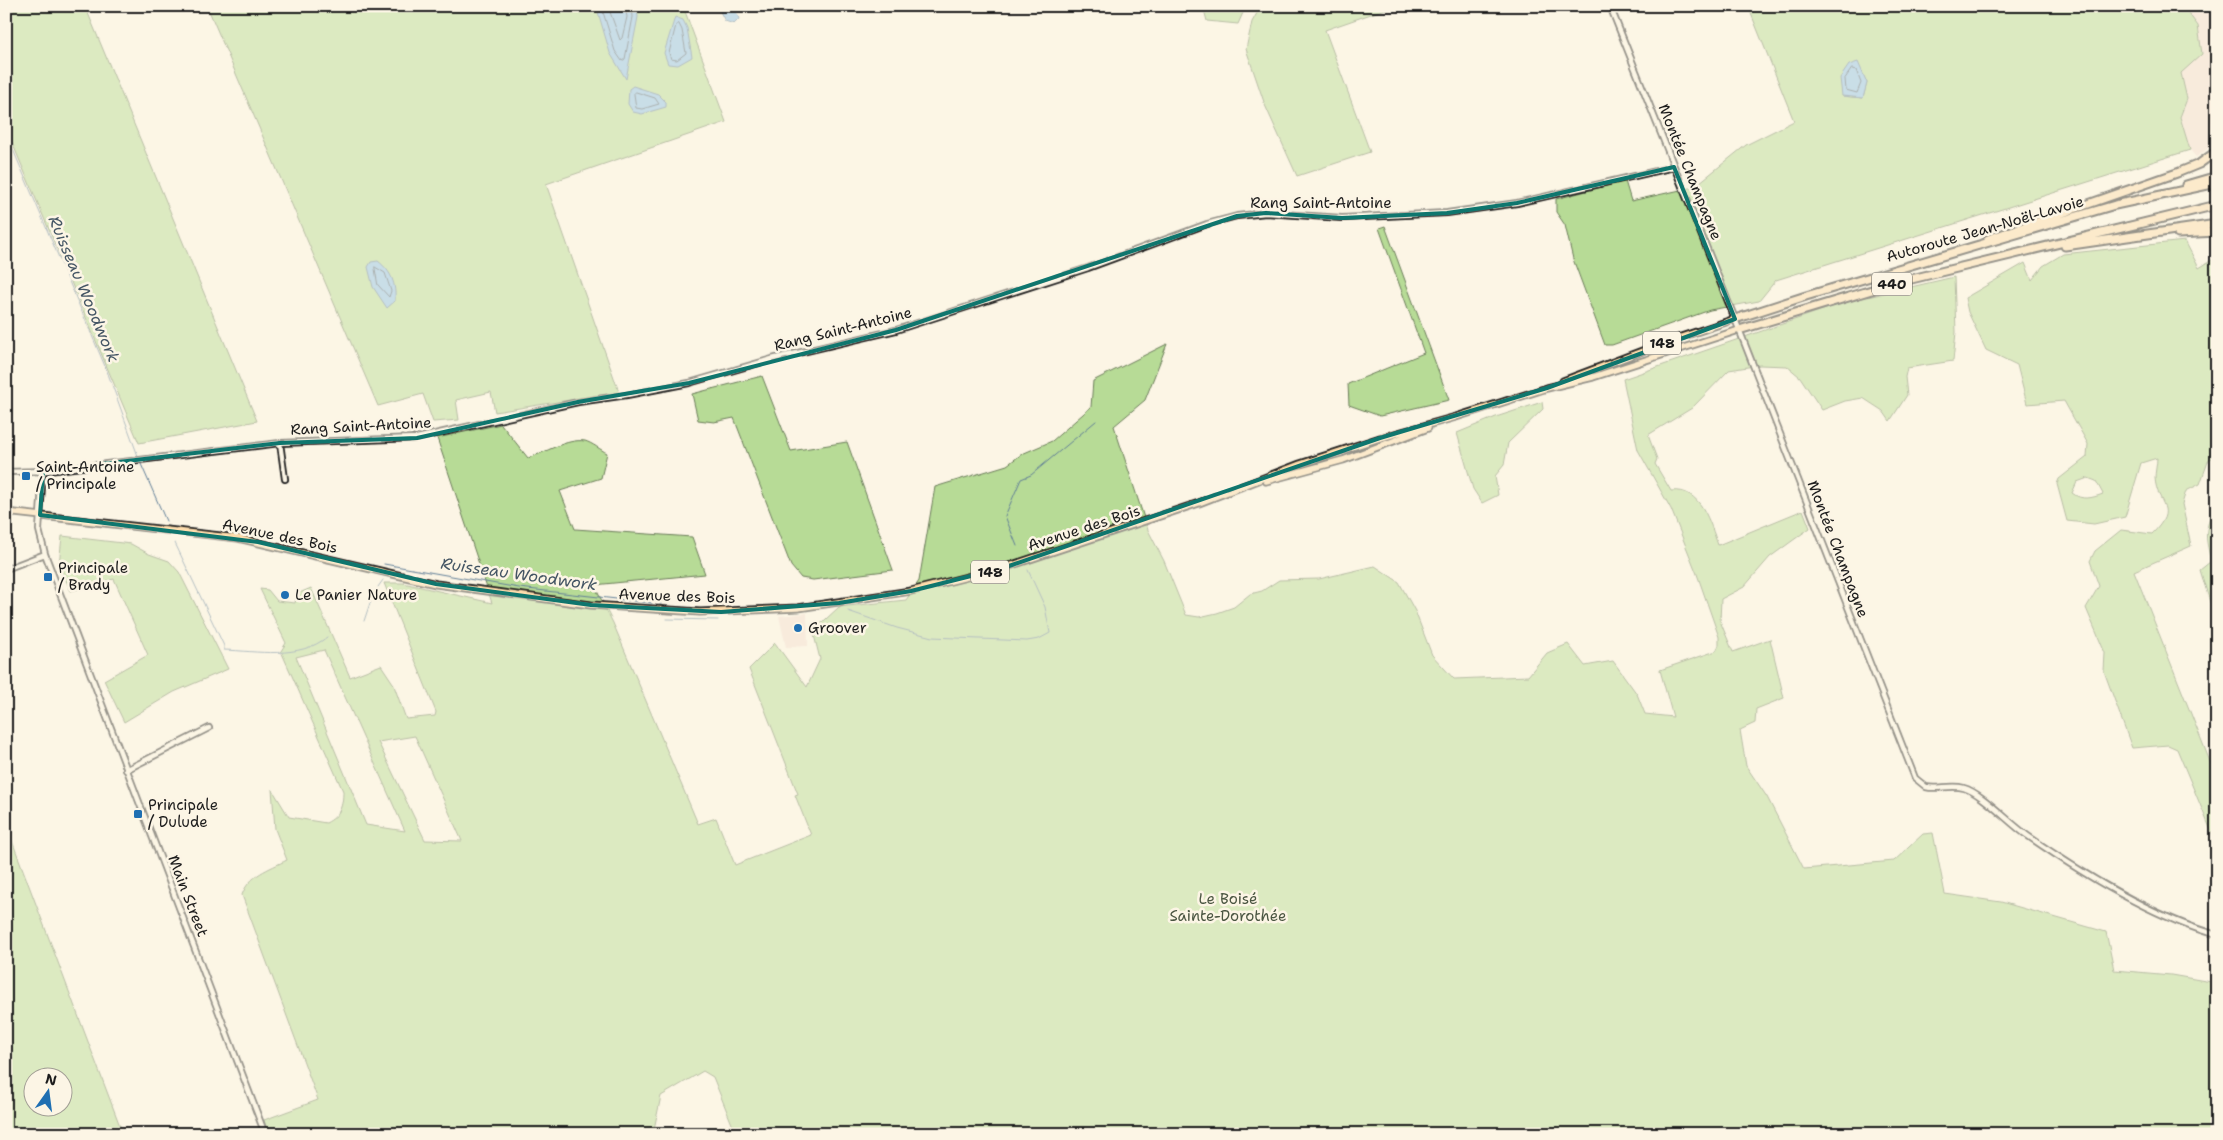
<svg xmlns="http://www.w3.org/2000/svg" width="2223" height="1140" font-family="'Shantell Sans',sans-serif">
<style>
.built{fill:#f4ded1}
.green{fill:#b7db96;stroke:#6a7c59;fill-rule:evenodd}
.water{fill:#8dc0e9;stroke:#607e97}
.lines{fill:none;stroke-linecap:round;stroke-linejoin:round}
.shore{stroke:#495e6e;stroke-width:1}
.stream{stroke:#607e97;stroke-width:1}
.minor-casing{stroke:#1c1c1c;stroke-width:8}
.major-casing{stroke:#1c1c1c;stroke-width:9}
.highway-casing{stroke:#1c1c1c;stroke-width:11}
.minor{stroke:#fcf5e5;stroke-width:4.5}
.major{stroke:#fddcac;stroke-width:5.5}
.highway{stroke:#fddcac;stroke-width:7}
.marked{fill:none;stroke:#0f766e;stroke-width:4;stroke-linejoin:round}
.poi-dot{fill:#1f6fb2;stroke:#fcf5e5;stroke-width:2}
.labels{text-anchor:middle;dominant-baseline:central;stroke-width:5;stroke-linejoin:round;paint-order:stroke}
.shield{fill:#fcf5e5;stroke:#5f5d58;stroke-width:1}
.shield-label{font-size:14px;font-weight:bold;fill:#1c1c1c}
.street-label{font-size:15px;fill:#1c1c1c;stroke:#fcf5e5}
.poi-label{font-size:15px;fill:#1c1c1c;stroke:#fcf5e5;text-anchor:start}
.park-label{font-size:15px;fill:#4a5541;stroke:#fcf5e5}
.water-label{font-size:16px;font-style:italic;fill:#445564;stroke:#fcf5e5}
</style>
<rect width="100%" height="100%" fill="#fcf5e5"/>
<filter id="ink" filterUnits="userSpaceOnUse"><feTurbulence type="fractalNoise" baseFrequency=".02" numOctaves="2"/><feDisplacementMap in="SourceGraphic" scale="10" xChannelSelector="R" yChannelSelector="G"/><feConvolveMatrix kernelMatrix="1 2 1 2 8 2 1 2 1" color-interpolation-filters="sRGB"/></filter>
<g filter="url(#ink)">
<path class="built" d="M2183 6H2217V142L2196 157 2190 150 2180 117 2187 99 2181 73 2198 26Z
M807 613 808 646 786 647 779 616Z"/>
<path class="green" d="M6 6H85L257 421 139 443 6 128Z
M207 6H683L726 122 546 184 619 392 495 412 491 392 456 400 459 420 433 422 423 394 378 406Z
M1203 6H1246L1238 24 1207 21Z
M1261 6H1394L1325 30 1370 152 1297 176 1265 105 1246 49 1252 22Z
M1748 6H2183L2198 26 2202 54 2181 73 2187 99 2180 117 2190 150 1776 280 1759 301 1710 310 1612 345H1605L1573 259 1565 225 1556 212V199L1625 181 1631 201 1694 187 1746 145 1794 121ZM1857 62 1867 83 1863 98 1842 96Z
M1385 226 1449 400 1380 416 1349 405 1348 384 1424 353 1379 228Z
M2185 241 2199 268 2217 257V457L2209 459 2200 484 2186 491 2182 504 2191 546 2134 571 2217 779V845L2177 749 2168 745 2132 748 2104 671 2105 653 2086 608 2099 586 2090 561 2095 551 2121 530 2152 534C2179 507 2157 506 2155 478 2155 472 2157 464 2157 458L2141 463 2125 517 2094 524 2067 521 2057 484 2059 479 2087 457 2088 444 2064 401 2027 404 2017 365 1986 350 1968 312 1965 298 2025 263 2032 280 2043 266 2063 254ZM2088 478 2096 481 2103 494C2092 498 2082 501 2072 493L2077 482Z
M1954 277 1956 332 1953 361 1907 368 1905 377 1907 395 1890 421 1883 411 1863 398 1845 401 1822 410 1800 377 1787 366 1760 365 1729 370 1692 408 1648 435 1657 459 1655 464 1671 491C1701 487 1710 523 1718 545L1803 510 1810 528 1770 557 1744 587 1721 599 1720 621 1733 652 1770 639 1784 698 1756 709 1755 723 1740 730 1746 766 1767 797 1804 869 1894 861 1923 834 1933 833 1945 894 2001 902 2106 932 2114 970 2171 975 2217 983V1134H736L713 1077 703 1071 661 1096 653 1134H268L264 1120 318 1100 242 895C249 875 269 869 287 860L275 829 272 789 289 817 326 823C340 816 343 806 343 791L281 651 286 643 260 589 268 590 277 601 295 603 297 594 311 588 350 677 381 665 393 683 406 719 435 716 436 712 384 583H403L492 603 437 438 501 424 528 458C545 453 567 438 585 441 592 443 601 450 607 453L601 478 560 491 575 529 692 537 705 574 594 585 613 623 698 824 716 818 735 865 811 835 795 795 798 794 749 669 775 643 807 687 820 659 813 631 839 607 906 600 919 581 935 487 1007 465 1022 454 1052 441 1091 407 1093 381 1167 344 1145 400 1114 426 1148 530 1164 561 1186 615 1199 617 1217 613 1234 607 1250 594 1262 591 1279 580 1319 579 1375 566 1399 582 1415 611 1432 655 1454 679 1528 676 1547 653 1568 644 1585 666 1613 661 1637 694 1645 714 1673 717 1660 670 1716 651 1719 645V637L1697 574 1671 509 1638 450 1623 379 1846 302ZM324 650 405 831 366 825 296 657ZM415 736 462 841 425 840 378 742Z
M762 376 791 451 847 442 893 570 813 580 801 578 791 566 734 418 714 422 698 420 692 394Z
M1542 402 1543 409 1508 443 1504 465 1495 476 1498 495 1482 503 1473 489 1457 433 1496 417Z
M2212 510 2217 518V605H2211L2200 570 2210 562C2210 554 2208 550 2207 542 2205 532 2209 520 2212 510Z
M62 536 131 544 149 554 169 561 179 572 228 669 174 692 124 722 104 680 148 655 114 579 71 591 59 565Z
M6 825 123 1134H6ZM32 1078H62V1108H32Z"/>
<path class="water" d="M599 6 637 8 638 17 626 79 610 53 598 12Z
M717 6H734L739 19 734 24 725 21Z
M675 17 683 20 687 28 692 57 678 65 668 64 664 53Z
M1858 62 1867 83 1863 98 1842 96 1840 78 1849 65Z
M633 86 658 94 666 102V107L642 114 633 112 628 104 629 89Z
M378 261C392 272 396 284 395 301L387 308 373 287 368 267 371 262Z"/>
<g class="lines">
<path class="shore" d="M604 6 603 12 615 51 622 61 625 59 633 17 632 6
M610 6V12L620 40 622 38 627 17 625 6
M679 24 682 30 686 53 677 60 671 59 669 53 676 25Z
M1852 69 1856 70 1861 83 1857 93 1846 90 1845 79Z
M636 92 655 98 659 104 642 109 636 108 634 94Z
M375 267 385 273 391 291 389 297 378 285Z"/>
<path class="stream" d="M6 133 107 371 138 456
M141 464 166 521
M175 543 224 646V650C256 651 300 660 327 637
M1017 546 1005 516 1021 479 1031 475 1096 421
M384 564 519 588 652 603
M378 587 383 580
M659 603 661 604
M848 611 897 628 932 637 1027 641 1039 639 1050 633 1045 607 1028 570
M667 619 718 620
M364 621 371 600"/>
<g class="minor-casing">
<path id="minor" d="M1610 6 1735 319 1915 778 1926 787C1938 790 1951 784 1964 788 1982 793 2010 824 2028 836 2080 872 2155 918 2217 935
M280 443 285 479
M43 471 39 530 45 554 265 1134
M6 472 48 471 280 443 417 438 578 402 627 395 689 383 772 359 896 330 1088 268 1207 224 1237 216 1266 213 1342 218 1447 213 1517 203 1674 167
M6 569 45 554
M126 770 209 728"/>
</g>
<g class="major-casing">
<path id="major" d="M1563 381 1666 342 1735 319
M1266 481 1343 460 1428 428
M6 512 238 538 436 584 591 605 700 612 798 608 911 591 1003 568 1199 503 1300 464 1380 438 1456 417 1547 388 1593 377 1739 330"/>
</g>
<g class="highway-casing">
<path id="highway" d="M2186 185 2217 176
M2178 234 2217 232
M1988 239 2177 173 2199 164 2217 151
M2065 246 2217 224
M1735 319 1806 296 2115 205 2217 183
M1739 330 1895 283 2217 205"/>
</g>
<use href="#minor" class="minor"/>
<use href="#major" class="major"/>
<use href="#highway" class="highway"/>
</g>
</g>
<path d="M0 0H2223V1140H0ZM1674 167 1735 319 1547 388 1380 438 1003 568 911 591 839 603 721 612 591 605 436 584 258 542 40 515 43 471 280 443 417 438 578 402 689 383 896 330 1237 216 1266 213 1342 218 1447 213 1517 203Z" fill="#fcf5e5" fill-opacity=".55" fill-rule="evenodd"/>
<path class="marked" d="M1674 167 1735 319 1547 388 1380 438 1003 568 911 591 839 603 721 612 591 605 436 584 258 542 40 515 43 471 280 443 417 438 578 402 689 383 896 330 1237 216 1266 213 1342 218 1447 213 1517 203Z"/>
<g class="poi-dot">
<rect x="21" y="471" width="10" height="10" rx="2.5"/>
<rect x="43" y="572" width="10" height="10" rx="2.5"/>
<circle cx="285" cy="595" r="5"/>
<circle cx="798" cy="628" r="5"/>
<rect x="133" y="809" width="10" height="10" rx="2.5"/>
</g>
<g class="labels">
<g class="shield">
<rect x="1872" y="272.5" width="40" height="23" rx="4"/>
<rect x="1643" y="331.5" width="38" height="23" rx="4"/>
<rect x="971" y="560.5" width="38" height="23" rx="4"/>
</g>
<g class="shield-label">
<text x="1892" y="284">440</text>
<text x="1662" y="343">148</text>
<text x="990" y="572">148</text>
</g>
<g class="street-label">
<text transform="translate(1690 172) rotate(68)">Montée Champagne</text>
<text x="1321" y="203">Rang Saint-Antoine</text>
<text transform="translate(1985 229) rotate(-16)">Autoroute Jean-Noël-Lavoie</text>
<text transform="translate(843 329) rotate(-14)">Rang Saint-Antoine</text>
<text transform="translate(361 426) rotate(-3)">Rang Saint-Antoine</text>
<text transform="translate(1084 528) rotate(-18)">Avenue des Bois</text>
<text transform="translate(280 536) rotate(12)">Avenue des Bois</text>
<text transform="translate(1838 549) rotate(69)">Montée Champagne</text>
<text transform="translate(677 596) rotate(2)">Avenue des Bois</text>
<text transform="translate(188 896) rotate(69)">Main Street</text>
</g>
<g class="poi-label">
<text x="36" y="467">Saint-Antoine<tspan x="36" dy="17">/ Principale</tspan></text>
<text x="58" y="568">Principale<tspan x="58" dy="17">/ Brady</tspan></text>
<text x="295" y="595">Le Panier Nature</text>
<text x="808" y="628">Groover</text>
<text x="148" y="805">Principale<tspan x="148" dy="17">/ Dulude</tspan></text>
</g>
<g class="park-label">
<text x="1228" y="899">Le Boisé<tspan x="1228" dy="17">Sainte-Dorothée</tspan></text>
</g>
<g class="water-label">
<text transform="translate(84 289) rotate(67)">Ruisseau Woodwork</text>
<text transform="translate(519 574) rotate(8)">Ruisseau Woodwork</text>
</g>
</g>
<rect width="2223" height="1140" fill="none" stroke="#fcf5e5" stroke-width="25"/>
<rect x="12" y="12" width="2198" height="1115" fill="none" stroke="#1c1c1c" stroke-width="2" filter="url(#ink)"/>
<g transform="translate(48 1092) rotate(14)"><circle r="24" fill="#fcf5e5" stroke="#a29e95"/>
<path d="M0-4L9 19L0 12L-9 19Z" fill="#1f6fb2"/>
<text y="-8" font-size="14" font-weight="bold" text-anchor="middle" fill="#1c1c1c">N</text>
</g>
</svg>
